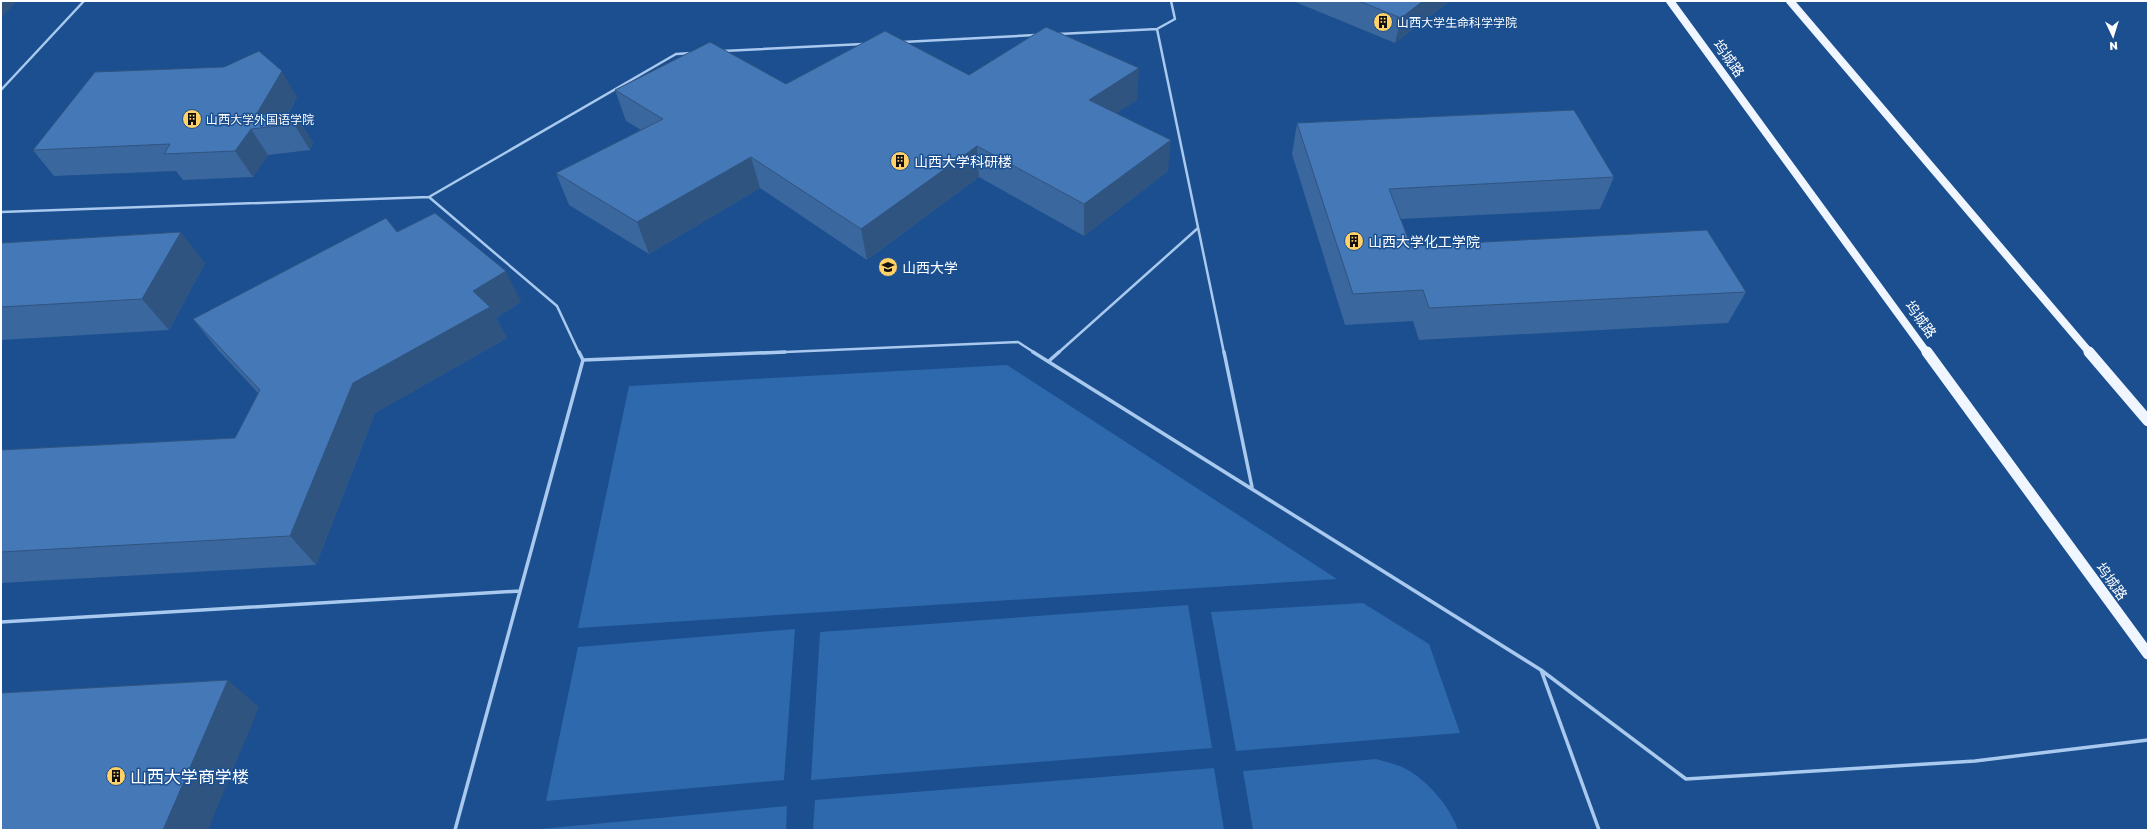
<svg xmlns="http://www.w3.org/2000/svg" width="2149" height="831" font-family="'Golos Text','Noto Sans SC',sans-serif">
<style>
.green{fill:#2e69ad}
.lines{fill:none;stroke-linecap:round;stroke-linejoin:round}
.service-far1{stroke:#a9c9ee;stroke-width:2.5}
.service{stroke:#a9c9ee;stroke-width:3.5}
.primary-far1{stroke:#f0f6ff;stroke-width:8}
.primary{stroke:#f0f6ff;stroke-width:11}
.wall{fill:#3a679d}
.shaded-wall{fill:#305480}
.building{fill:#4478b7;stroke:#305480}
.labels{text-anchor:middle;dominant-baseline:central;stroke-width:3;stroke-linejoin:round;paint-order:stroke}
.far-poi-label{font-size:12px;fill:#fff;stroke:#1b4f8f;text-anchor:start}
.street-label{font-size:14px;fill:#fff;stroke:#1b4f8f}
.poi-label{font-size:14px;fill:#fff;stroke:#1b4f8f;text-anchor:start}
.near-poi-label{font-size:17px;fill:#fff;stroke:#1b4f8f;text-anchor:start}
</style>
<rect width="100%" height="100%" fill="#1b4f8f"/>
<path class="green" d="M1007 365 1337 579 578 628 629 386Z
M1363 603 1429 644 1460 733 1236 751 1211 612Z
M1188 605 1212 748 811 780 820 632Z
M795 629 784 780 546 801 578 647Z
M1376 759C1386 762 1397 764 1406 769 1427 780 1451 808 1458 830H1253L1243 771Z
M1214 768 1224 830H813L815 800Z
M787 806 786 830H540V829Z"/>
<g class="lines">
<path class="service-far1" d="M1157 29 1175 19 1171 1
M1059 34 1157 29 1224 353
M903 42 1035 35
M723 51 863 44
M1 90 84 1
M429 197 676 54 692 53
M1 212 429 197 557 306 579 353
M760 353 1018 342 1035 353
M1058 353 1198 228"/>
<path class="service" d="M579 352 583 360
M1033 352 1541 670 1686 779 1975 761 2148 740
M1224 352 1252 487
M1049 361 1059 352
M1 622 520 591
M1541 670 1599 830
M455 830 583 360 785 352"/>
<path class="primary-far1" d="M1670 1 1927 353
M1790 1 2090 353"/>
<path class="primary" d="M1927 352 2148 654
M2089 352 2148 421"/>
</g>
<path class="wall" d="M1293 1H1450L1395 43Z
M969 75 1137 100 1116 113 1168 171 1084 236 979 177 867 260 760 188 649 254 569 205 556 173 641 130 626 121 615 90 786 84Z
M297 97 288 114 297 117 313 143 310 150 268 155 253 177 183 180 176 171 54 176 33 150Z
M1297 123 1614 177 1600 209 1400 219 1411 246 1746 292 1728 323 1419 340 1413 321 1345 325 1292 154Z
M397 232 521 302 496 318 507 338 375 413 316 565 1 583V450L235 438 258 393 218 350 193 319Z
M1 243 205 263 169 330 1 340Z"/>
<path class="shaded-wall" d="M1 1H17L1 18Z
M1423 1H1450L1395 43 1401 18Z
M1139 68 1137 100 1088 131 1089 100Z
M282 71 297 97 281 125 256 115Z
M297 117 313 143 310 150 294 124Z
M251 129 268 155 253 177 235 151Z
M1171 140 1168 171 1084 236V204Z
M977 146 979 177 867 260 861 229Z
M751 157 760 188 649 254 637 222Z
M181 232 205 263 169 330 142 299Z
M506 271 521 302 496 318 507 338 375 413 316 565 290 536 353 383 473 291Z
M228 680 259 707 208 830H163Z"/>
<path class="building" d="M1359 1H1423L1401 18Z
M1046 27 1139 68 1089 100 1171 140 1084 204 977 146 861 229 751 157 637 222 556 173 663 119 615 90 710 42 786 84 885 31 969 75Z
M259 51 282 71 256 115 286 113 297 117 294 124 251 129 235 151 164 154 170 144 33 150 95 72 224 67Z
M1574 110 1614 177 1389 189 1411 246 1707 230 1746 292 1429 308 1423 290 1353 294 1297 123Z
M435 213 506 271 473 291 490 307 353 383 290 536 1 552V450L235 438 260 390 193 319 386 218 397 232Z
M181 232 142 299 1 307V243Z
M228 680 163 830H1V693Z"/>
<defs>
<g id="building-disc" transform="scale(1)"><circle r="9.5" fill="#ffd166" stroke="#1b4f8f"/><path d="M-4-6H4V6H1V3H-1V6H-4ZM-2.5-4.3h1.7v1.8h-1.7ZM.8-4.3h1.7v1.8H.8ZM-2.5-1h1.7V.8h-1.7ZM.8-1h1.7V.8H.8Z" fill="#111"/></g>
<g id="university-disc" transform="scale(1)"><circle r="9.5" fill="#ffd166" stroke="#1b4f8f"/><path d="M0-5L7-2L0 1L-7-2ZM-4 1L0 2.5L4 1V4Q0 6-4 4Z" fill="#111"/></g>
</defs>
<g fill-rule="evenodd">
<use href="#building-disc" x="1383" y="22"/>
<use href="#building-disc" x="192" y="119"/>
<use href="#building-disc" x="900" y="161"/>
<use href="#building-disc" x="1354" y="241"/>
<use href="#university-disc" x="888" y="267"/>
<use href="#building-disc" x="116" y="776"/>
</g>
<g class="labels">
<g class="far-poi-label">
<text x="1397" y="22">山西大学生命科学学院</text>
<text x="206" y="119">山西大学外国语学院</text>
</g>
<g class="street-label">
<text transform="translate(1729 58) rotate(54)">坞城路</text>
<text transform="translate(1921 319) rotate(54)">坞城路</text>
<text transform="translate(2112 581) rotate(54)">坞城路</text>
</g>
<g class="poi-label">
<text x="914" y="161">山西大学科研楼</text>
<text x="1368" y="241">山西大学化工学院</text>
<text x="902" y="267">山西大学</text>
</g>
<g class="near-poi-label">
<text x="130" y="776">山西大学商学楼</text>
</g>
</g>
<rect width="2149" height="831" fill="none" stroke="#ffffff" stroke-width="4"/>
<g transform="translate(2113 36) rotate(176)" stroke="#1b4f8f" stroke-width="3" paint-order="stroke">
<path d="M0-3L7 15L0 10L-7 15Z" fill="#ffffff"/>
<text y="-6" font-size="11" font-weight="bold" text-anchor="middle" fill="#ffffff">N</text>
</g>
</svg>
